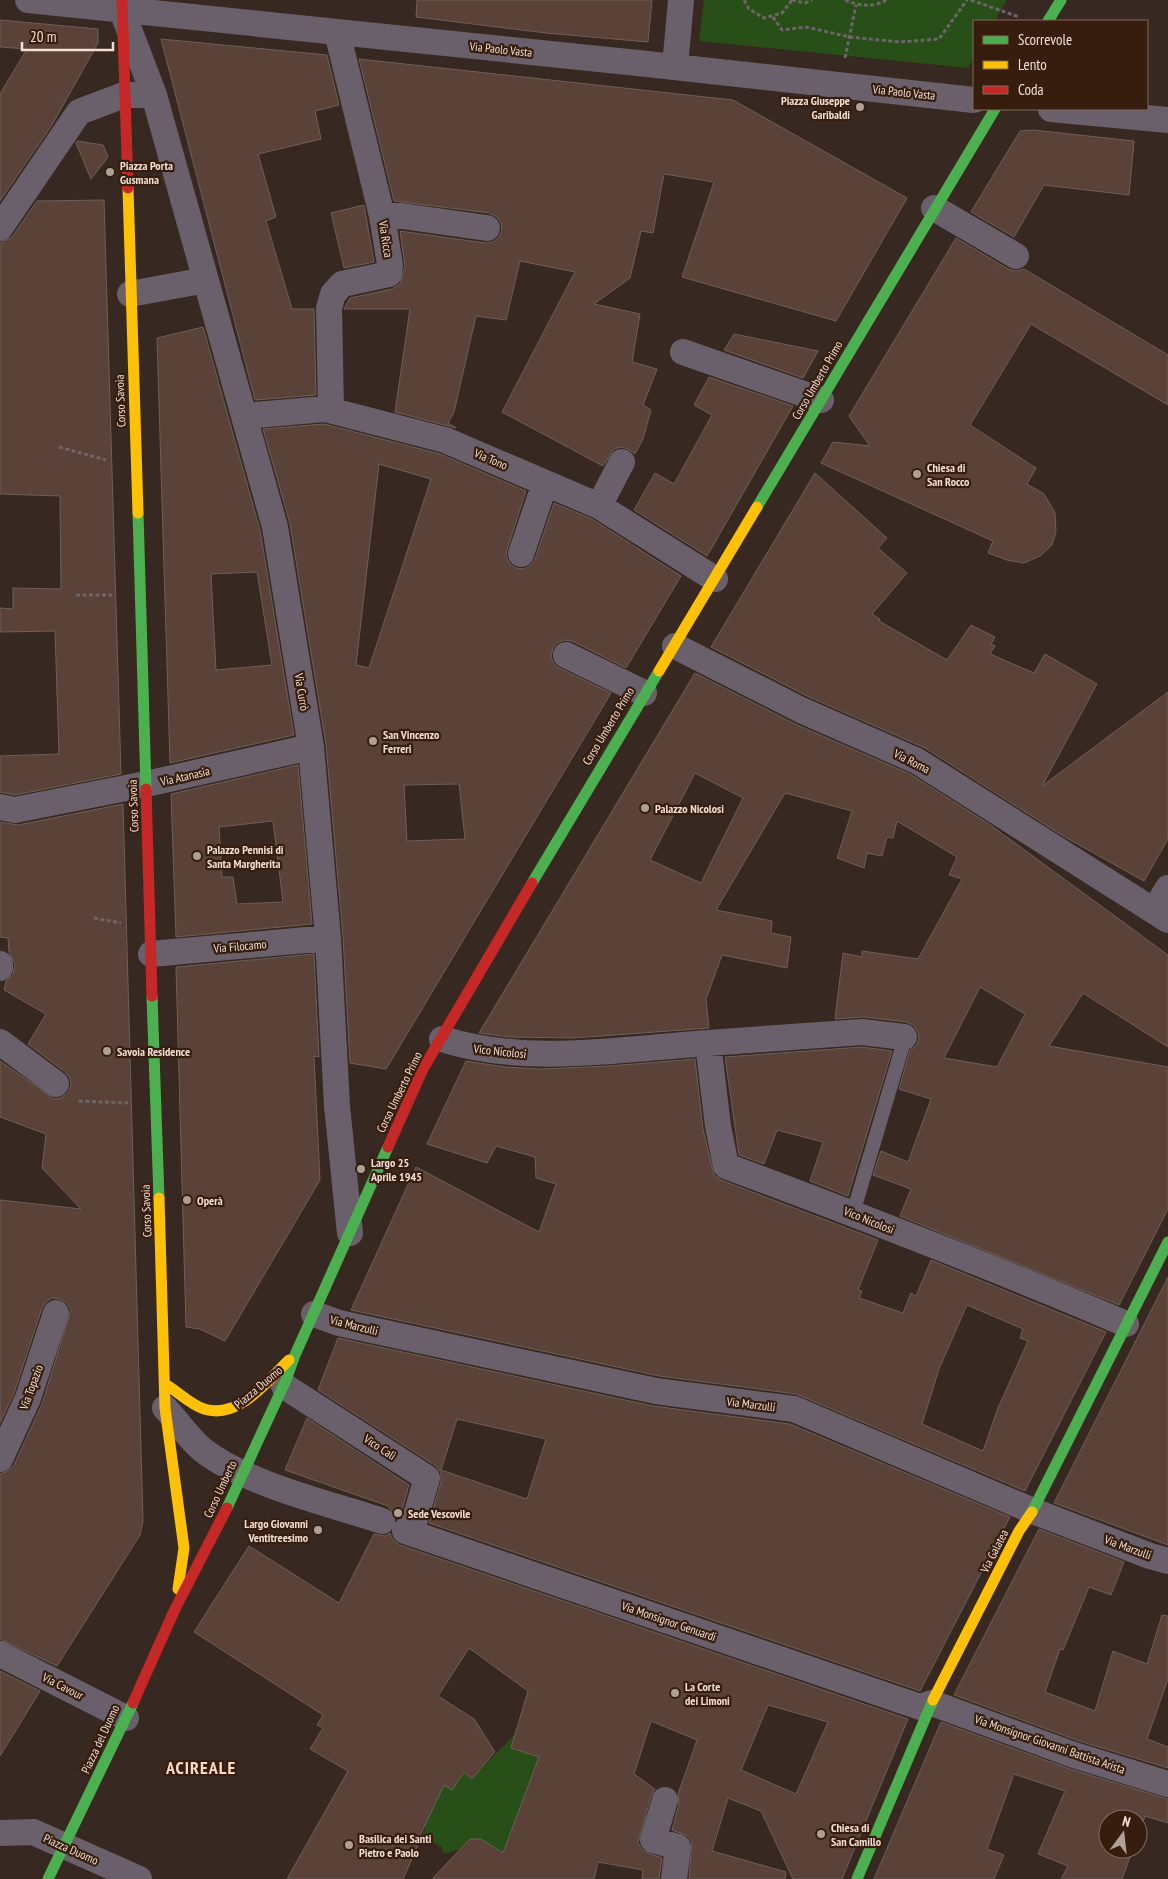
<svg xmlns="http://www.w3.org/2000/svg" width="1168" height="1879" font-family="'PT Sans Narrow',sans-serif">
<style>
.green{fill:#284f17}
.building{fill:#5a4239;stroke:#6d5f5a;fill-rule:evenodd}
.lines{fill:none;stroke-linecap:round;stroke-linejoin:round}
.path{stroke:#6e6469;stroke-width:3;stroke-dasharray:4 2.5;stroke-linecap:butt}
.lane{stroke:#69606b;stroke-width:14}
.street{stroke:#69606b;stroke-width:26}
.fast{stroke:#4caf50;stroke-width:11}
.slow{stroke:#ffc107;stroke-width:11}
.jam{stroke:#c62828;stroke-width:11}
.poi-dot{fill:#b09f96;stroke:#371d0d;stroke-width:2}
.labels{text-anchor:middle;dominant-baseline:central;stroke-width:4.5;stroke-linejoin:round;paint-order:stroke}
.street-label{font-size:12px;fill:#f1dfd5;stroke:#371d0d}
.poi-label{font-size:12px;font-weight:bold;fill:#f1dfd5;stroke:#371d0d;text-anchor:start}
.district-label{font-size:18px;font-weight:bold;letter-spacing:1px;fill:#fddac6;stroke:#371d0d}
</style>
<rect width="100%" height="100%" fill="#372921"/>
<path class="green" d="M704 0H1007L995 21H974V57L968 68 699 41Z
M516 1733 533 1738 529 1754 539 1757 500 1862 481 1839H470L460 1849 443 1854 442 1847 422 1837 426 1827 418 1824 414 1734 452 1790 464 1772 472 1779Z"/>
<path class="building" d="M417 0H652L648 42 546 33 416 17Z
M0 20 98 29V43L52 125 0 201V94L27 49 0 47Z
M161 39 327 55 339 105 315 111 321 139 258 154 276 217 266 221 292 309H314L316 395 255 400Z
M359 59 733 100 907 198 836 321 682 277 714 182 664 174 653 233 641 231 630 278 594 304 640 314 632 362 657 369 643 405 651 410 643 439 635 454 628 449 621 447 614 449 603 466 502 412 575 272 520 261 506 320 476 316 454 412 448 423 456 428 395 412 410 309H344L350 298 392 289 400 284 405 266 400 231 485 243 493 242 499 237 502 230 501 223 497 217 489 213 394 201Z
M1033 130 1134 141 1129 195 1044 185 1014 237 971 212 1020 131Z
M77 141 103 145 108 157 91 179 76 143Z
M104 200 121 774 15 795 0 792V756L59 754 55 631 0 632V608L13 609V588L61 589 60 496 0 494V243L12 237 37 201Z
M364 205 374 262 344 268 331 213Z
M956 238 1008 269 1016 271 1024 269 1168 355V405L1031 324 970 425 1036 468 1027 484 1044 494 1055 513 1056 532 1052 545 1040 556 1024 563 1007 560 988 553 993 541 821 463 833 442 870 446 849 416Z
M203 327 260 530 294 735 170 763 157 338ZM257 572 272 665 216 670 211 574Z
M734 334 818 351 803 378 724 350Z
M709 377 793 406 707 556 634 510 655 473 674 484 712 415 694 405Z
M324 424 440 454 526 491 507 550 506 557 510 564 516 568 524 569 531 565 535 559 554 503 592 519 681 576 626 668 572 641 564 640 557 643 553 648 551 657 554 664 559 668 611 693 386 1069 350 1063 343 937 326 745 290 524 263 429ZM379 464 431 479 369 668 356 665ZM459 784 465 839 407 841 404 785Z
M815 473 887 538 878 548 907 573 872 614 880 619 879 621 947 660 971 625 995 637 991 644 995 646 990 654 1034 673 1045 654 1097 684 1042 786 1168 692V839L1144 881 1063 836 925 748 807 696 711 647Z
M695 673 795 724 910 774 989 824 1168 955V1047L1083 993 1049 1046 1168 1067V1209L1119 1305 900 1216 911 1189 873 1175 881 1151 908 1162 931 1099 899 1089 910 1050 916 1046 919 1039 918 1032 913 1025 906 1022 864 1017 835 1019 843 953 862 957V951L918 959 962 879 949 875 957 857 897 821 893 838 887 837 882 856 867 853 864 868 837 858 852 811 785 793 716 910 772 921 771 933 791 937 787 968 722 955 706 999 709 1028 574 1038 509 1037 479 1033ZM695 773 743 798 701 883 650 860ZM980 987 1025 1014 997 1067 944 1058Z
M298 765 312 924 176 937 171 794ZM273 821 283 902 237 904 233 877H222L219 827Z
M123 804 143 1521 140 1535 57 1666 0 1639V1474L8 1471 14 1465 42 1404 71 1310 67 1303 60 1299 52 1298 46 1302 42 1308 14 1393 0 1423V1200L81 1209 42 1168 46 1134 0 1117V1061L54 1099 61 1098 68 1093 71 1085 70 1078 65 1072 28 1044 46 1014 4 990 6 981 13 975 15 964 9 952 8 938 0 937V822L18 825Z
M314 954 319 1057 314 1056 320 1180 225 1341 200 1329 186 1327 176 967Z
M862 1047 892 1051 848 1196 810 1181 823 1142 777 1130 764 1164 739 1155 725 1057Z
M695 1059 703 1129 714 1175 721 1180 878 1240 858 1290 862 1291 859 1298 903 1313 911 1293 916 1296 931 1260 1106 1332 1025 1491 796 1394 659 1376 351 1310 416 1167 539 1232 556 1184 536 1178 535 1157 496 1146 487 1163 427 1144 466 1061 505 1067 541 1069 609 1066ZM967 1305 1023 1329 1020 1338 1028 1341 998 1408 983 1451 922 1424 939 1369Z
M1168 1277V1545L1054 1503Z
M338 1338 653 1406 790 1424 1010 1517 920 1691 429 1523 441 1482V1473L436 1466 318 1390ZM457 1419 546 1439 527 1499 441 1470Z
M307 1418 409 1485 400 1517 397 1519 388 1506 285 1470Z
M1039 1529 1124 1562 1111 1595 1089 1587 1063 1650 1060 1649 1045 1692 1095 1711 1113 1651 1147 1664 1162 1615 1168 1616V1679L1147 1739 1168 1747V1768L1079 1741 954 1695Z
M390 1533 393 1540 400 1545 908 1719 842 1879H793L761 1811 728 1798 712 1851 786 1872 785 1879H689L692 1842 688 1836 672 1830 679 1804 678 1794 697 1740 651 1721 634 1774 655 1789 651 1796 638 1843 643 1851 662 1858 659 1879H642L643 1870 598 1862 594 1879H432L470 1839H481L503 1853 539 1757 511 1748 528 1691 469 1648 438 1696 474 1719 495 1752 472 1779 464 1772 452 1790 444 1785 419 1838H421L403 1879H287L348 1771 310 1749 323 1728 317 1725 323 1715 194 1632 249 1546 339 1603 374 1534 385 1536ZM768 1705 828 1722 796 1794 741 1770Z
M0 1671 40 1691 0 1756Z
M941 1722 1070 1769 1168 1799V1823L1145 1816 1138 1835V1819H1108V1849H1133L1122 1879H1061L1068 1866 1038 1854 1065 1791 1014 1774 987 1849 1004 1855 994 1879H874Z"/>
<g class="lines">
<path class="path" d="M744 0 749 9 764 18 782 13 792 0
M792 0 805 3 812 0
M845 0C860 6 872 8 887 0
M971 0 1019 17
M773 17 782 30 806 27 850 37 900 42 939 39 967 0
M845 58 856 5
M59 447 106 460
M76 595H112
M94 918 121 923
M79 1101 128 1103"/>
<path class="lane" d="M853 1213 902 1048 904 1037"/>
<path class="street" d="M28 0 638 63 974 100
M124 16 154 95 275 527 311 747 328 938 337 1106 350 1233
M675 67 681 0
M1051 109 1168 120
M934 208 1016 256
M382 216H402L487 228
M0 228 79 112 124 95H145
M130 294 206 280
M683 352 821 400
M331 410 329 308 333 294 342 284 389 274 390 265 382 216 337 32
M244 416 325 409 445 440 599 506 715 579
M599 506 622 462
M521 554 545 483
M675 646 801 710 917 761 1168 920
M566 655 644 693
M0 807 15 810 146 784 311 747
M1154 911 1168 888
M151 954 328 938
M0 964V968
M442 1039C528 1066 620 1049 708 1043L718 1126 726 1166C860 1216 994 1267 1126 1324
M0 1042 56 1084
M708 1043 862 1032 904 1037
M314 1314 339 1323 656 1391 794 1409 1033 1511 1150 1556 1168 1561
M284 1386 427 1478 411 1533
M165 1408C178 1422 190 1440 204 1451 249 1485 328 1503 382 1521
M0 1459 28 1398 56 1313
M405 1531 920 1707 932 1703 1074 1755 1168 1784
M0 1654 126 1718
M665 1800 653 1840 678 1847 674 1879
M0 1833 33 1832 139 1879"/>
<path class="fast" d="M1048 21 1061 0
M757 507 995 109
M138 513 146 789
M532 883 659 671
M152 996 159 1198
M227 1508 286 1380 295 1355 388 1147
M1032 1512 1168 1242
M48 1879 133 1703
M857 1879 933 1700"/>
<path class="slow" d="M128 188 138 513
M659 671 757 507
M159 1198 165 1408 184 1548 178 1589
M165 1384C177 1391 191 1405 204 1409 239 1420 267 1381 289 1360
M933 1700 1019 1531 1032 1512"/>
<path class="jam" d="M122 0 128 188
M146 789 152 996
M388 1147 423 1069 532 883
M133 1703 175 1609 227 1508"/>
</g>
<g class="poi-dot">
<circle cx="860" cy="107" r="5"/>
<circle cx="110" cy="172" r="5"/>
<circle cx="917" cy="474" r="5"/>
<circle cx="373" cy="741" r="5"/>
<circle cx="645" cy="808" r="5"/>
<circle cx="197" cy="856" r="5"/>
<circle cx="107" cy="1051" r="5"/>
<circle cx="361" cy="1169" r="5"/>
<circle cx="187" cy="1200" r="5"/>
<circle cx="398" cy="1513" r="5"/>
<circle cx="318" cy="1530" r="5"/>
<circle cx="675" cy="1693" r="5"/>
<circle cx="821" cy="1834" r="5"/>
<circle cx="349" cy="1845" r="5"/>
</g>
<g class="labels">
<g class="street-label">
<text transform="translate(501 49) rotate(6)">Via Paolo Vasta</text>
<text transform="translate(904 92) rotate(6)">Via Paolo Vasta</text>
<text transform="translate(386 239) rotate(81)">Via Ricca</text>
<text transform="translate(817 380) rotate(-60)">Corso Umberto Primo</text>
<text transform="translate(120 401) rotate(-92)">Corso Savoia</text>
<text transform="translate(491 459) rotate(23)">Via Tono</text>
<text transform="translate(302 692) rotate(81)">Via Currò</text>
<text transform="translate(608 726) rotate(-59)">Corso Umberto Primo</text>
<text transform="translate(912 761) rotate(27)">Via Roma</text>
<text transform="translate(185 776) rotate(-13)">Via Atanasia</text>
<text transform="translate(133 806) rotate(-92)">Corso Savoia</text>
<text transform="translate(240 946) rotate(-5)">Via Filocamo</text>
<text transform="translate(500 1051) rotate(6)">Vico Nicolosi</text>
<text transform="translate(399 1092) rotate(-64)">Corso Umberto Primo</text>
<text transform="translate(146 1211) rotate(-92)">Corso Savoia</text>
<text transform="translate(869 1220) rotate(22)">Vico Nicolosi</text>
<text transform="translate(354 1325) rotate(14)">Via Marzulli</text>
<text transform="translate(31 1387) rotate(-70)">Via Topazio</text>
<text transform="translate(258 1387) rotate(-40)">Piazza Duomo</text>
<text transform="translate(751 1404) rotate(7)">Via Marzulli</text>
<text transform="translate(380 1447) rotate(33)">Vico Calì</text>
<text transform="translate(220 1489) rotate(-65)">Corso Umberto</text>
<text transform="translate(1128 1547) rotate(20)">Via Marzulli</text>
<text transform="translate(994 1551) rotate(-63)">Via Galatea</text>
<text transform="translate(669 1621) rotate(19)">Via Monsignor Genuardi</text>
<text transform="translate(63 1686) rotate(27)">Via Cavour</text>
<text transform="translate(100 1739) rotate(-65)">Piazza del Duomo</text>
<text transform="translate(1050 1744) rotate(19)">Via Monsignor Giovanni Battista Arista</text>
<text transform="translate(71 1849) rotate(24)">Piazza Duomo</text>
</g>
<g class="poi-label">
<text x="850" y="100" text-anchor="end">Piazza Giuseppe<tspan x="850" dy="14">Garibaldi</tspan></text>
<text x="120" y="165">Piazza Porta<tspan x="120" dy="14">Gusmana</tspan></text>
<text x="927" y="467">Chiesa di<tspan x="927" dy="14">San Rocco</tspan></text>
<text x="383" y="734">San Vincenzo<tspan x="383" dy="14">Ferreri</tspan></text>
<text x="655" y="808">Palazzo Nicolosi</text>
<text x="207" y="849">Palazzo Pennisi di<tspan x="207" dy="14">Santa Margherita</tspan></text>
<text x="117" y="1051">Savoia Residence</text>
<text x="371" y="1162">Largo 25<tspan x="371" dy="14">Aprile 1945</tspan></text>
<text x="197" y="1200">Operà</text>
<text x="408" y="1513">Sede Vescovile</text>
<text x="308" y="1523" text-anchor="end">Largo Giovanni<tspan x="308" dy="14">Ventitreesimo</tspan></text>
<text x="685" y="1686">La Corte<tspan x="685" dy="14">dei Limoni</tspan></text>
<text x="831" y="1827">Chiesa di<tspan x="831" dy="14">San Camillo</tspan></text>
<text x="359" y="1838">Basilica dei Santi<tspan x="359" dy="14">Pietro e Paolo</tspan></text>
</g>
<g class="district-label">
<text x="201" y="1767">ACIREALE</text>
</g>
</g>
<rect x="973" y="20" width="175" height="90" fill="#371d0d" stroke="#816b5d"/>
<rect x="983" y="36" width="25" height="8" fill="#4caf50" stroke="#816b5d"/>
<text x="1018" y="45" font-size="15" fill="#f1dfd5">Scorrevole</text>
<rect x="983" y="61" width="25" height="8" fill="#ffc107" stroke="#816b5d"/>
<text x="1018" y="70" font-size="15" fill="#f1dfd5">Lento</text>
<rect x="983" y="86" width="25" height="8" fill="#c62828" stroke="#816b5d"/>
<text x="1018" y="95" font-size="15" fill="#f1dfd5">Coda</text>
<g transform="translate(1123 1834) rotate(15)"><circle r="24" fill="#371d0d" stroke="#816b5d"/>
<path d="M0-4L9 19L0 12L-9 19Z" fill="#b09f96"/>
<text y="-8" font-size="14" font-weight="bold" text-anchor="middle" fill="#f1dfd5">N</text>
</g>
<path d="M22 42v8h91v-8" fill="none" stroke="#f1dfd5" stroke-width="2.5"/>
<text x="30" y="42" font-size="15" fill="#f1dfd5" stroke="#371d0d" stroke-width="4" paint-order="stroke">20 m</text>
</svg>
